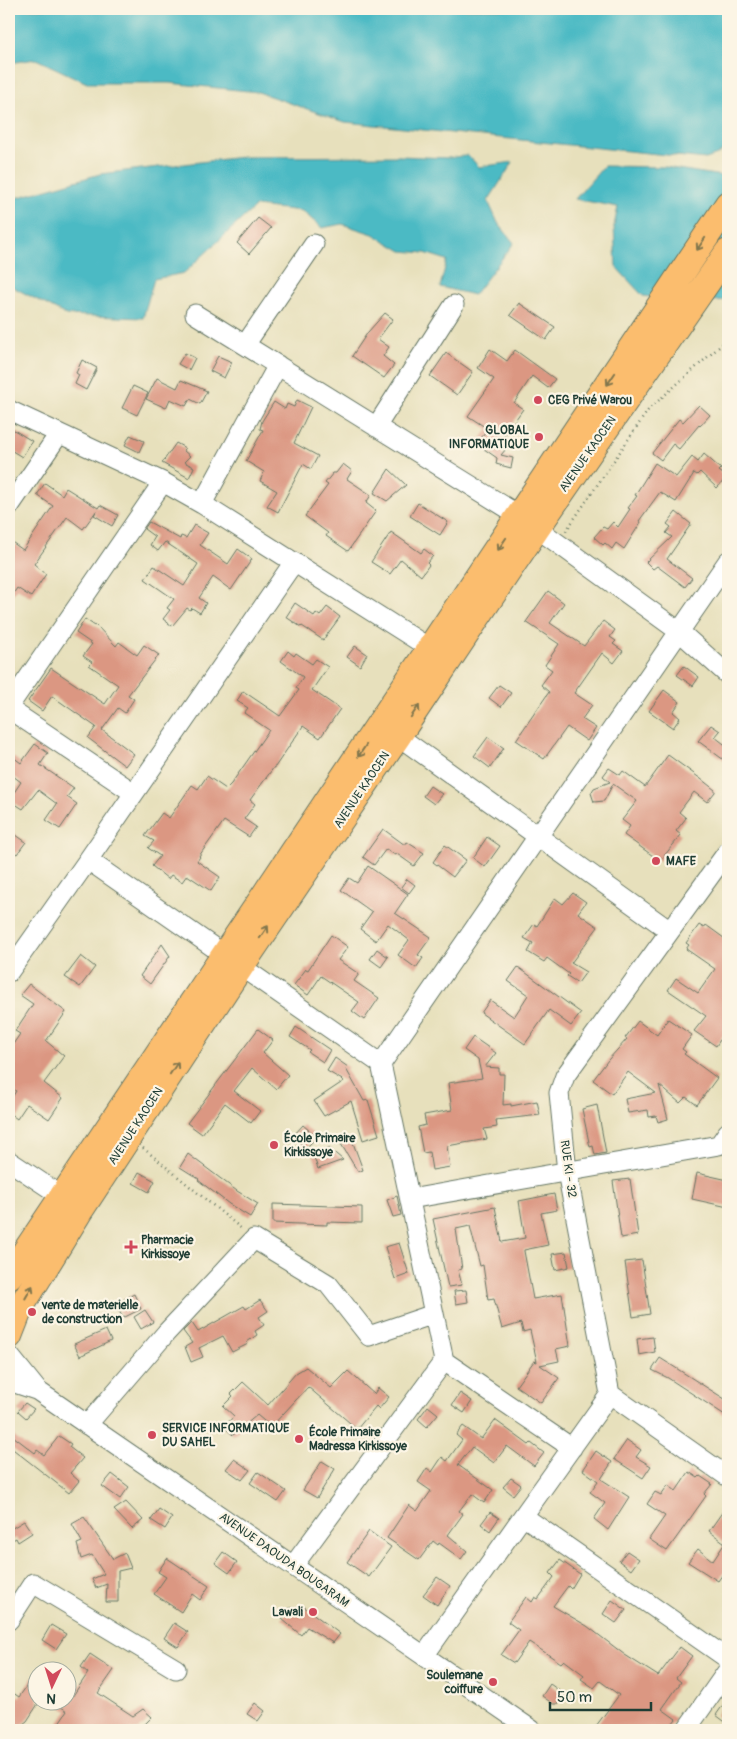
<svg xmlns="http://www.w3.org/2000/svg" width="737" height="1739" font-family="Pangolin,sans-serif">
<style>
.water{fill:#4cbac4;stroke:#367c7c}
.building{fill:#db9782}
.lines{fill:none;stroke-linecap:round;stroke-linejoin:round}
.minor-casing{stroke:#657664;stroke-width:21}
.highway-casing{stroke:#657664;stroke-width:28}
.path{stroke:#657664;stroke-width:2.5;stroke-dasharray:1 4;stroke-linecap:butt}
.minor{stroke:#fff;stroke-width:19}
.highway{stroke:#fbbd6e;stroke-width:26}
.oneway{stroke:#82774e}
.poi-dot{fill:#d1495b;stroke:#fcf5e5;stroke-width:2}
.labels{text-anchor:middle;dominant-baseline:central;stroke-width:4.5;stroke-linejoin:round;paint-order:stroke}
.poi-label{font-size:12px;font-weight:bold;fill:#1f3d34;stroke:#fcf5e5;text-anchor:start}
.street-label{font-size:12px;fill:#1f3d34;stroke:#fcf5e5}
</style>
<rect width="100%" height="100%" fill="#fcf5e5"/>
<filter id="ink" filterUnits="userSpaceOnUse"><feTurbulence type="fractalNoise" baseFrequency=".02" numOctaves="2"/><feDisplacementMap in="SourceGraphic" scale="10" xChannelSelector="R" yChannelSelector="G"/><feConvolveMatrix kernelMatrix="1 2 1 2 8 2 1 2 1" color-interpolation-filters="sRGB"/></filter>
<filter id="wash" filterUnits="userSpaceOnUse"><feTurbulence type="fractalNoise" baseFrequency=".0096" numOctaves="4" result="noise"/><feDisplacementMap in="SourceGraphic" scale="20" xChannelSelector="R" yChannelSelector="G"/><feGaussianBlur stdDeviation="1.12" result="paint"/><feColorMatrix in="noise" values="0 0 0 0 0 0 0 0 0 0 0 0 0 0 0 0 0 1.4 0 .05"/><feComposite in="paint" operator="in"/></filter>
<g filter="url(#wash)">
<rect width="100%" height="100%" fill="#e7e0bc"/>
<path class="water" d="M9 9H728V146L717 155 706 159 345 122 258 92 169 83H87L36 59 9 63Z
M468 155 479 167 513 162 488 201 498 223 514 243 474 295 440 287 447 260 425 253 402 251 373 234 342 224 322 228 302 211 256 206 184 273 154 279 143 318 66 315 9 285V200L100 174 242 157 399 156 449 158Z
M604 166 665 167 728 177V300L688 302 643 296 616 267 614 226 618 207 575 199Z"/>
<g id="blocks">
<path class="building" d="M258 218 271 228 249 254 237 243Z
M519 303 555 327 546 340 510 315Z
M385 313 393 319 378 339 389 347 383 356 394 365 384 378 352 356 368 332Z
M490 349 507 361 515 350 555 379 548 388 532 376 514 403 523 409 499 443 506 449 501 455 513 458 511 468 496 464 497 458 477 444 488 429 468 416 494 379 478 368Z
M185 353 195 358 189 370 178 364Z
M446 353 473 372 457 395 430 376Z
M218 356 232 362 224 378 210 371Z
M82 360 97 368 86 390 75 384 79 375 76 373Z
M157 378 177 388 181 380 207 391 200 404 190 399 186 406 170 399 166 408 146 399Z
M133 386 148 393 137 415 122 408Z
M297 400 311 407 294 443 318 456 311 469 303 464 278 512 267 506 277 491 260 481 264 472 246 461 263 430 260 429 262 421 274 402 285 409 287 404 294 407Z
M699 405 710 415 700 426 699 425 679 449 673 444 661 460 652 453 679 419 683 422Z
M9 427 32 441 22 457 9 449Z
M130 435 144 441 139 452 125 445Z
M176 443 185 448 184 451 190 456 184 462 194 467 189 478 162 463Z
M704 454 721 469 719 471 727 477 717 488 700 472 697 475 694 473 676 502 660 492 639 521 641 522 624 549 616 543 612 549 605 543 603 545 594 537 603 527 607 529 613 522 618 527 630 509 628 508 637 496 635 495 655 463 676 477 692 457 698 462Z
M343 464 352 471 347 479 371 495 366 503 376 511 348 551 326 536 328 533 305 516 328 485 325 483 333 473H336Z
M389 469 406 485 387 501 374 493Z
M45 483 62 495 66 488 98 508 100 505 118 515 112 526 94 515 97 510 83 529 67 517 34 564 46 574 31 597 17 588 9 600V540L23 550 53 506 37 495Z
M418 503 448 522 440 535 410 516Z
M676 512 691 524 667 559 692 578 685 587 657 566 653 569 646 562 672 537 666 533 671 527 667 524Z
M149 522 180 539 181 536 186 538 194 525 208 533 200 545 228 564 238 549 252 559 231 590 213 577 199 598 206 603 200 613 192 608 190 610 187 608 172 626 163 619 170 610 167 608 174 599 145 579 154 566 184 586 198 564 165 542 158 551 150 545 155 537 144 529Z
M391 532 421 553 424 549 433 556 427 563 429 565 421 576 401 559 390 574 371 562Z
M548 591 564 603 550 623 584 646 603 621 615 630 610 637 616 641 613 644 623 651 614 663 602 653 574 693 592 705 582 719 596 728 587 741 567 727 544 759 516 740 549 692 541 685 552 670 545 665 559 644 526 622Z
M295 603 314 616 316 613 320 616 327 607 340 617 323 640 302 626 301 627 286 617Z
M85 619 95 626 96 625 116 646 119 642 137 655 144 645 159 655 128 695 134 699 125 713 118 708 102 730 134 754 125 766 88 738 96 727 52 696 42 711 28 701 51 668 105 704 118 685 89 665 92 662 83 656 92 644 76 633Z
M355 646 367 654 360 666 347 657Z
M288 651 294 656 296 653 312 664 316 659 328 667 312 690 340 709 320 738 303 726 275 767H274L250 800 255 804 244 819 256 827 249 837 224 821 199 856 200 857 197 861 220 877 211 891 187 875 182 882 171 875 168 879 152 866 160 856 148 848 154 841 145 836 162 813 169 818 192 785 198 789 207 776 226 789 231 784 269 730 244 713 248 708 237 701 243 691 280 716 299 690 296 688 303 677 281 661Z
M684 666 699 677 693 686 677 675Z
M499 685 511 693 501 707 489 698Z
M664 690 680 702 673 712 680 718 673 728 649 711Z
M711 725 720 731 715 737 728 747V763L698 741Z
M488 737 504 748 490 768 474 756Z
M35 744 48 753 40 765 74 788 67 797 77 804 60 829 46 820 57 804 38 790 23 809 9 800 21 782 9 773V754L21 763Z
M668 755 701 779 715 790V792L707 802 694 792 679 812 686 818 676 831 681 835 660 861 624 835 630 826 622 820 637 801 613 784 604 801 594 802 591 793 594 788 610 782 603 776 609 768 620 775 623 771 645 787Z
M430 786 442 794 434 804 423 796Z
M383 829 405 845 407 842 424 853 414 866 397 854 395 855 386 849 374 865 363 857Z
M9 830 26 842 17 854 9 849Z
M487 837 500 846 485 867 473 858Z
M445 845 466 860 453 877 433 862Z
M368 866 408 894 395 913 431 937 418 955 423 958 416 968 398 955 409 940 388 924 376 941 360 929 372 912 341 890 349 878 357 883Z
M407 879 415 885 409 893 401 887Z
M573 893 586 902 578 913 598 927 571 963 586 972 578 983 567 976 569 974 547 958 544 962 528 952 533 943 524 938 534 924 537 926 555 898 563 904Z
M699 925 704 928 706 925 728 941V1028L716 1046 694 1031 706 1016 668 990 676 978 698 993 715 969 686 949 689 945 686 943Z
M331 935 348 947 338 960 359 974 354 981 379 998 364 1020 352 1011 359 1002 321 976 308 995 294 985 306 969 308 970Z
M162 944 170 956 150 984 140 976Z
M377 949 388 957 381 967 370 959Z
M81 956 95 967 80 987 65 977Z
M518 967 581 1013 571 1026 549 1010 525 1044 481 1013 490 1000 514 1017 528 995 508 981Z
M29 984 66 1012 46 1041 64 1056 44 1083 63 1098 49 1119 27 1104 17 1119 9 1113V1102L16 1091 9 1086V1050L20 1034 15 1031 33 1004 20 995Z
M668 1019 692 1035 682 1049 686 1052 684 1054 717 1078 697 1105 686 1097 680 1103 659 1085 668 1119 658 1122 656 1116 649 1117 648 1110 628 1113 625 1099 656 1093 628 1072 612 1094 593 1080 608 1060 627 1039 625 1038 638 1021 657 1035Z
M296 1027 330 1050 323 1062 308 1052 310 1050 290 1037Z
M258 1029 273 1040 263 1053 288 1075 276 1089 252 1068 234 1091 260 1111 251 1123 225 1103 202 1134 187 1123Z
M473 1037 496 1053 485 1067 499 1068V1074H504L503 1105 511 1104V1106L537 1101 540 1115 496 1120 497 1127 484 1129 487 1139 447 1146 450 1167 432 1170 429 1152 423 1153 418 1127 426 1125 424 1115 452 1110 448 1083 482 1078 478 1060 464 1050Z
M335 1058 348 1067 346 1069 364 1101 368 1100 379 1135 363 1140 351 1101 324 1116 314 1101 344 1081 327 1071Z
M597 1105 606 1153 595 1155 593 1146 590 1147 582 1109Z
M303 1125 317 1137 306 1148 293 1136Z
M352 1140 363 1170 358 1172 341 1144Z
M329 1148 343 1160 318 1169 313 1154Z
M188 1154 237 1191 258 1204 250 1217 229 1204 198 1180 199 1179 180 1167Z
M139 1172 155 1181 149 1192 133 1183Z
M697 1173 728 1180V1207L692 1199Z
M630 1179 638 1235 621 1238 613 1181Z
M554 1194 557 1210 541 1213 548 1245 524 1250V1251L533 1299 562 1294 570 1346 556 1349 559 1361 540 1365 559 1378 541 1403 516 1386 534 1361 537 1362 530 1330 523 1332 521 1323 502 1329 494 1299 488 1300 483 1265 480 1266 470 1226 456 1229 462 1269 458 1270 462 1285 448 1287 433 1219 495 1207 502 1242 525 1238 519 1201Z
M397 1196 401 1215 393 1217 387 1200Z
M273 1204 362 1207V1223L327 1222V1225L273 1223Z
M399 1243 409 1274 395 1279 385 1247Z
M566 1252 569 1267 555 1270 552 1254Z
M642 1260 650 1314 633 1317 625 1262Z
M466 1290 468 1302 456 1304 454 1291Z
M134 1294 141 1309 123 1318 115 1304Z
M260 1300 268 1311 259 1317 264 1325 255 1331 257 1335 247 1342 248 1344 232 1352 223 1336 199 1348 203 1357 191 1362 185 1347 192 1343 183 1331 189 1325 192 1323 198 1332 244 1306 246 1309Z
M145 1310 153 1322 141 1329 134 1317Z
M106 1330 111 1341 80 1356 74 1344Z
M653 1337 655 1352 639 1355 637 1339Z
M660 1358 728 1401V1417L668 1378 652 1370Z
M306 1367 331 1388 348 1371 374 1394 378 1388 389 1397 379 1409 376 1406 357 1429 308 1387 271 1427 257 1415 233 1435 224 1427 234 1416 223 1406 233 1396 231 1394 243 1382 268 1405 296 1373Z
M460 1393 472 1401 464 1413 452 1405Z
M25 1403 34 1409 26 1418 18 1411Z
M428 1406 438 1414 427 1427 418 1419Z
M495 1420 529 1445 531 1443 544 1453 534 1466 507 1446 494 1463 472 1447 458 1465 493 1490 484 1503 472 1494 459 1511 463 1514 448 1535 467 1551 461 1559 439 1543 438 1545 433 1541 419 1560 387 1538 409 1505 417 1511 431 1491 418 1482 427 1468 432 1472 442 1457 447 1461 462 1440 456 1435 463 1426 481 1439Z
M9 1433 35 1453 37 1450 44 1455 59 1436 71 1444 69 1447 83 1458 70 1473 79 1481 69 1493 9 1446Z
M627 1440 641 1450 636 1457 651 1466 643 1478 614 1459Z
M596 1451 612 1462 601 1479 629 1497 608 1530 594 1519 605 1503 590 1492 598 1481 583 1470Z
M234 1459 250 1470 242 1480 226 1469Z
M322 1461 335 1469 317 1498 303 1490Z
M258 1472 286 1491 278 1502 250 1483Z
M689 1472 698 1478 700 1476 712 1484 704 1494 706 1496 667 1551 649 1539 665 1516 647 1504 655 1492 661 1495 668 1485 676 1491Z
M112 1474 129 1487 120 1499 102 1486Z
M511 1478 521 1485 513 1495 503 1487Z
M126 1502 143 1520 132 1529 114 1510Z
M728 1504V1567L718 1581 688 1562 698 1549 713 1561 725 1543 709 1531Z
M159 1509 172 1518 165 1529 151 1520Z
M490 1512 499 1518 490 1531 481 1524Z
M84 1517 113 1559 125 1553 131 1568 118 1571V1602H106L107 1584 96 1588 92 1579 104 1574 92 1555 81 1559 77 1544 82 1542 72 1524Z
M24 1521 32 1533 18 1542 16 1538 9 1542V1530Z
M369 1531 391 1547 369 1577 347 1562Z
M627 1551 639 1559 631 1570 619 1561Z
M223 1552 237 1562 229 1573 215 1563Z
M167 1558 209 1586 200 1600 192 1594 181 1612 154 1594 166 1577 158 1572Z
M560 1560 580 1574 571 1589 568 1586 553 1606 587 1626 625 1655 658 1676 680 1647 692 1656 676 1678 681 1682 662 1709 676 1719 667 1730H593L619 1695 600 1681 594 1688 581 1679 584 1675 564 1660 561 1663 529 1642 514 1663 501 1655 519 1630 508 1622 526 1597 532 1602 535 1597 538 1599 554 1577 550 1573Z
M437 1577 450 1586 437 1605 423 1595Z
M612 1600 626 1610 616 1623 603 1614Z
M303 1606 340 1634 333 1643 307 1627 301 1635 282 1619 286 1613 285 1609Z
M174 1623 188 1632 178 1647 164 1638Z
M51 1625 66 1634 56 1649 42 1640Z
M90 1654 114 1670 98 1693 133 1716 143 1709 152 1717 139 1730H54L67 1711 54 1702H68V1694L72 1697 88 1673 81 1667Z
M38 1670V1704L27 1721 19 1727 9 1713V1690L19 1697Z
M550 1684 564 1694 557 1704H553L542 1696Z
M728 1698V1724L716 1715Z
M255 1703 265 1711 258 1721 247 1714Z"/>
</g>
</g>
<g filter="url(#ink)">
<use href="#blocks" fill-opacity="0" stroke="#657664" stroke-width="1"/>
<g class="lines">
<g class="minor-casing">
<path id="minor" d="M195 314 520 516 680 632 728 675
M245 345 314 244
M9 410 163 482 202 504 431 649
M376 427 454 305
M202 504 278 365
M9 507 59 434
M9 706 163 482
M9 709 134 793
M398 736 670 931
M728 851 565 1076 559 1093 567 1172 610 1394 728 1477
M88 860 294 562
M9 972 88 860 381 1064 444 1361 572 1448
M381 1064 728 561
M9 1161 63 1197
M410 1199 719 1145 728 1132
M9 1355 38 1391 532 1730
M9 1381 36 1390
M87 1425 166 1333 254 1239 328 1284 369 1336 434 1314
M523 1516 610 1394
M293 1566 444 1361
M9 1620 33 1583 176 1669
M424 1656 523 1516 728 1659
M686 1730 728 1670"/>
</g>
<g class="highway-casing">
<path id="highway" d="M9 1276 728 204
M9 1336 20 1308 81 1209 241 966 398 736 537 528 728 252"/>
</g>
<path class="path" d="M566 531 649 409 728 339
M143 1148 243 1230"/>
<use href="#minor" class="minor"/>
<use href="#highway" class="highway"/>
</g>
<defs><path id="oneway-shaft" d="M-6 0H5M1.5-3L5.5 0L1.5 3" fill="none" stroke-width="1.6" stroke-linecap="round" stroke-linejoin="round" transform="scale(1.25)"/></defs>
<g class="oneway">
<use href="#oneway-shaft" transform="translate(701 244) rotate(124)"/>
<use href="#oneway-shaft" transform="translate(611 379) rotate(124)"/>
<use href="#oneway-shaft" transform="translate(502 544) rotate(124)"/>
<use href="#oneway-shaft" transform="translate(415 711) rotate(-56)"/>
<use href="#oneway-shaft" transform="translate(362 751) rotate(124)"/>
<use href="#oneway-shaft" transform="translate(264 932) rotate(-56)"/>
<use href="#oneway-shaft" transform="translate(174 1068) rotate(-57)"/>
<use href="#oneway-shaft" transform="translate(29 1292) rotate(-60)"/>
</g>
</g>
<g class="poi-dot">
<circle cx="538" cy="400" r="5"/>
<circle cx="539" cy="437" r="5"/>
<circle cx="656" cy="861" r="5"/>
<circle cx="274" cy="1145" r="5"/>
<path d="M128.5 1239.5h5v5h5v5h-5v5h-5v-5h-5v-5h5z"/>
<circle cx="32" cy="1312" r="5"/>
<circle cx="152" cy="1435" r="5"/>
<circle cx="299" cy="1439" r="5"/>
<circle cx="313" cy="1612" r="5"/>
<circle cx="493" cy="1682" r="5"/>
</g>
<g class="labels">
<g class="poi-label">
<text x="548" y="400">CEG Privé Warou</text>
<text x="529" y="430" text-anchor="end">GLOBAL<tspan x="529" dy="14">INFORMATIQUE</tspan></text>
<text x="666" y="861">MAFE</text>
<text x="284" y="1138">École Primaire<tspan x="284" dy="14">Kirkissoye</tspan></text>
<text x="141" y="1240">Pharmacie<tspan x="141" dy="14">Kirkissoye</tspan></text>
<text x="42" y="1305">vente de materielle<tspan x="42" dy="14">de construction</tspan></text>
<text x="162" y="1428">SERVICE INFORMATIQUE<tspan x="162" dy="14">DU SAHEL</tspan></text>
<text x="309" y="1432">École Primaire<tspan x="309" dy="14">Madressa Kirkissoye</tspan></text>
<text x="303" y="1612" text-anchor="end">Lawali</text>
<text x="483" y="1675" text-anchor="end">Soulemane<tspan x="483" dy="14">coiffure</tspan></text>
</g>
<g class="street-label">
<text transform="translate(588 454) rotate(-55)">AVENUE KAOCEN</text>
<text transform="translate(362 790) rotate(-56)">AVENUE KAOCEN</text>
<text transform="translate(136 1126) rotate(-57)">AVENUE KAOCEN</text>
<text transform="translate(568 1169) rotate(82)">RUE KI - 32</text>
<text transform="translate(284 1560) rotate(35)">AVENUE DAOUDA BOUGARAM</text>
</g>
</g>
<rect width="737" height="1739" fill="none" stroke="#fcf5e5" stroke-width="30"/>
<g transform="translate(52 1686) rotate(184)"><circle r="24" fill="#fcf5e5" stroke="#a4ab9e"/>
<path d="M0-4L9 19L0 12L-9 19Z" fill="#d1495b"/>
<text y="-8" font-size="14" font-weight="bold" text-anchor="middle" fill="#1f3d34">N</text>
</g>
<path d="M550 1702v8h101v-8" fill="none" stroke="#1f3d34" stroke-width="2.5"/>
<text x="557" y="1702" font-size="15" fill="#1f3d34" stroke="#fcf5e5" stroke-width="4" paint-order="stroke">50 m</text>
</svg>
